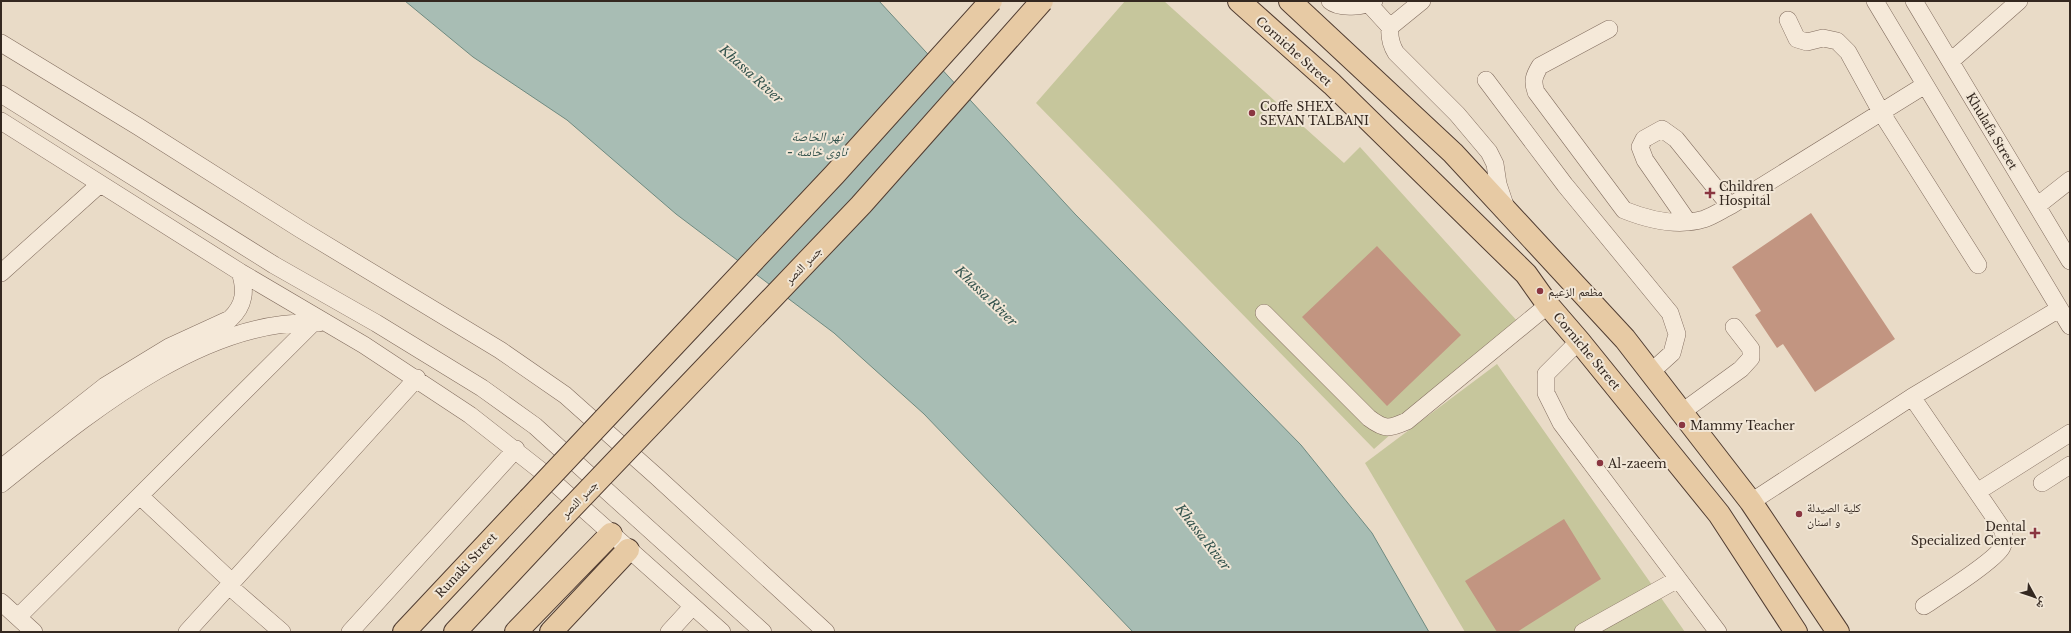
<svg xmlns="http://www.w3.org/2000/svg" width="2071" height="633" font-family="'Libre Baskerville','Noto Naskh Arabic',serif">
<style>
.green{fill:#c6c69c}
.water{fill:#a8bdb4;stroke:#6f8a80}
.building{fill:#c29581}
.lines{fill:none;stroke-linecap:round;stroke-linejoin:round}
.minor-casing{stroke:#826d5f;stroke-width:18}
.major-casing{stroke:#513d32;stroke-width:24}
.minor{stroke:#f5e9d9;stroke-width:17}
.major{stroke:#e7caa4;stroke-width:22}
.major-bridge-casing{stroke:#513d32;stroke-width:24;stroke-linecap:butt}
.major-bridge{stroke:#e7caa4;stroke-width:22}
.poi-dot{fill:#8a3641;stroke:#f1e6d6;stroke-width:1.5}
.labels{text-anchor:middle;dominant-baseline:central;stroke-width:4;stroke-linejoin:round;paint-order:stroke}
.street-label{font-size:12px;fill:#342820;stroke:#f1e6d6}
.poi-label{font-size:12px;fill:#342820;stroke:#f1e6d6;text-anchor:start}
.water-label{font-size:13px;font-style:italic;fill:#32524c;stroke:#f1e6d6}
</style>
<rect width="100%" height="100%" fill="#e9dbc7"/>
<path class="green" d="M1125 1H1164L1344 163 1360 147 1518 322 1374 449 1036 103Z
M1497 364 1685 632H1465L1365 463Z"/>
<path class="water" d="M405 1H879L1075 214 1301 445 1372 533 1429 632H1133L924 414 834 333 676 214 567 120 473 57Z"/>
<path class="building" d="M1811 213 1895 339 1815 392 1783 344 1777 348 1755 315 1761 311 1732 267Z
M1377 246 1461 335 1387 406 1302 317Z
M1564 519 1601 579 1517 632H1497L1465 581Z"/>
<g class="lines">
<g class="minor-casing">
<path id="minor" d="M1330 1C1339 9 1364 7 1374 1
M1422 1 1390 27C1389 37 1391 45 1396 53L1457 114 1489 152 1495 164 1498 184 1506 208
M1875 1 2070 326
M1914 1 2070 261
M1369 4 1390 27
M1788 20 1797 39 1807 42 1823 38 1837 41 1848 52 1881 112 1978 265
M1609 29 1540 66C1534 76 1532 81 1536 92L1624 210C1649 220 1678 227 1704 219 1713 216 1722 210 1730 206L1925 85
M1 43 139 127 300 229 500 350 565 395 656 476 826 632
M1951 61 2019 1
M1486 80 1565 185 1670 313 1677 334 1672 353 1651 372
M1 94 274 265 376 323 482 388 535 426 763 632
M1 121 240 272 364 345 470 415 540 470 722 632
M2037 206 2070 180
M1688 222 1645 160 1640 147 1644 139 1662 129 1676 139 1730 206
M1 273 100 184
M1264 313 1369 418C1385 430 1389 429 1407 421L1548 305
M1579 341 1546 374V393L1561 423 1718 632
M1912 397 2001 527C2004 534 2006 539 2002 547 1996 560 1939 596 1924 606
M1682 412 1741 369 1751 358V349L1734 327
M1 468 105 386 169 347 230 319C245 305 246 290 240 272
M2042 483 2070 465
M1 484C85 417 204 316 319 323
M1977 492 2070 433
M140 496 232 582
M1751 502 1912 397 2059 309
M229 586 282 632
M1 602 34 632
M18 617 313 323
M187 632 417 378
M350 632 516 449
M669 632 692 607
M1583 632 1678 579"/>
</g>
<g class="major-casing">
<path id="major" d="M1239 1 1332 84 1526 274 1548 305 1579 341 1719 514 1796 632
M1290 1 1453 153 1625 339 1751 502 1838 632
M404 632 529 499
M455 632 557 523
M516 632 611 534
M551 632 628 550"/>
</g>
<use href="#minor" class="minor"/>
<use href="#major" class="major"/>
<g class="major-bridge-casing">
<path id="major-bridge" d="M529 499 835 174 991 1
M557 523 861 205 1042 1"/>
</g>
<use href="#major-bridge" class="major-bridge"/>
</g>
<g class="poi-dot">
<circle cx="1252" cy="113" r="4"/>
<path d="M1708 187h4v4h4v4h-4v4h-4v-4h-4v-4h4z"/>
<circle cx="1540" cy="291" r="4"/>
<circle cx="1682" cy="425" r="4"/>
<circle cx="1600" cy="463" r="4"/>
<circle cx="1799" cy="514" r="4"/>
<path d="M2033 527h4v4h4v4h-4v4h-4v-4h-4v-4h4z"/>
</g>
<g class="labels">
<g class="street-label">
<text transform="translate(1294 51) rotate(42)">Corniche Street</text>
<text transform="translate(1992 131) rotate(59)">Khulafa Street</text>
<text transform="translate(803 265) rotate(-46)">جسر النصر</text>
<text transform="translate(1587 351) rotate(50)">Corniche Street</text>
<text transform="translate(579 499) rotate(-46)">جسر النصر</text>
<text transform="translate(466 565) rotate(-47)">Runaki Street</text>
</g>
<g class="poi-label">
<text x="1260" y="106">Coffe SHEX<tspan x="1260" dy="14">SEVAN TALBANI</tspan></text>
<text x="1719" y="186">Children<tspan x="1719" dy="14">Hospital</tspan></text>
<text x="1548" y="291">مطعم الزعيم</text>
<text x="1690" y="425">Mammy Teacher</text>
<text x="1608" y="463">Al-zaeem</text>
<text x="1807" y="507">كلية الصيدلة<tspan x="1807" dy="14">و اسنان</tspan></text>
<text x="2026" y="526" text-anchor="end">Dental<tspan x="2026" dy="14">Specialized Center</tspan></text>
</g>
<g class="water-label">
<text transform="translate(751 74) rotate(42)">Khassa River</text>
<text x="817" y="136">نهر الخاصة<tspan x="817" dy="15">- ئاوی خاسە</tspan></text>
<text transform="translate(986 296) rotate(44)">Khassa River</text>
<text transform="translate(1203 537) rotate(52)">Khassa River</text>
</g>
</g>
<rect width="2071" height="633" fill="none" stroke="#342820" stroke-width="4"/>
<g transform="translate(2035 597) rotate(130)" stroke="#f1e6d6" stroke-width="3" paint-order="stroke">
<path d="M0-3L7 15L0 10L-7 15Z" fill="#342820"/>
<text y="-6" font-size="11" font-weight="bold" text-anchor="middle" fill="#342820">ش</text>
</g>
</svg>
